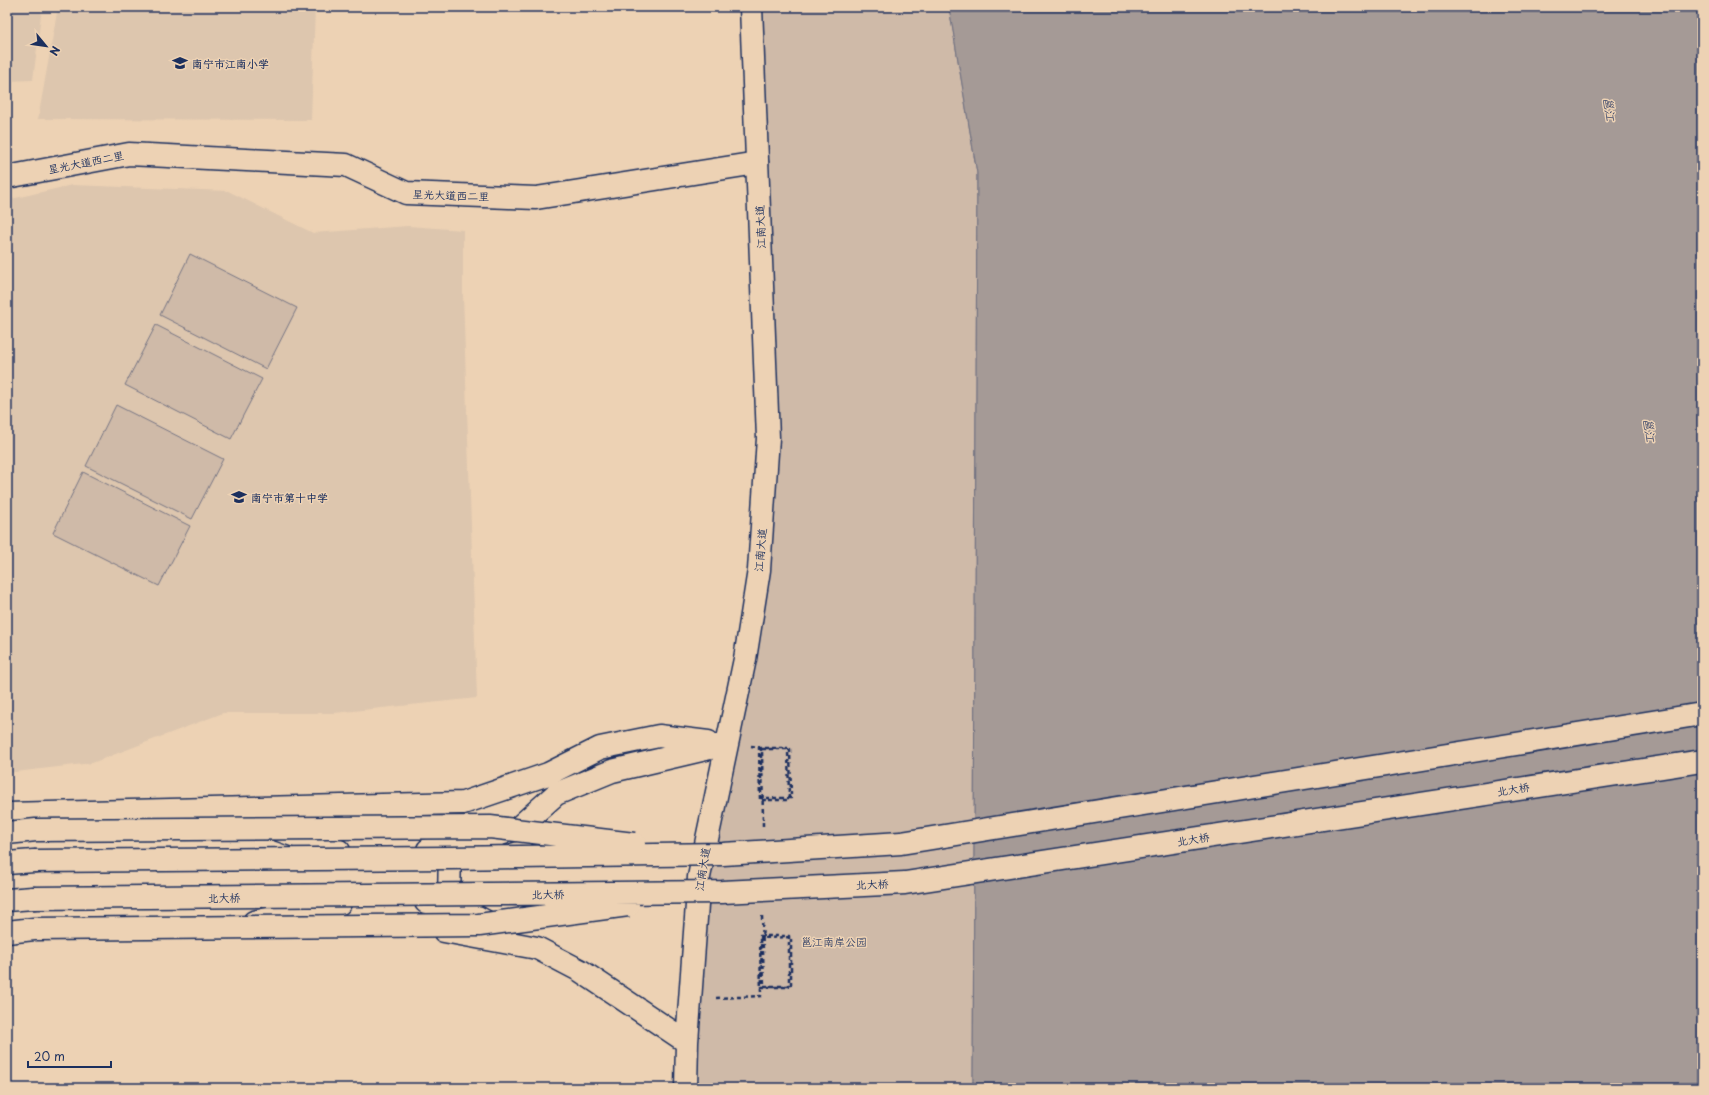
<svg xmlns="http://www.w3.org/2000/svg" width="1709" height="1095" font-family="'Playpen Sans','LXGW WenKai TC',sans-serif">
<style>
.built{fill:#ddc6ae}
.green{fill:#cfbaa8;stroke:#757483}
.water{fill:#a59a96;stroke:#6e6f80}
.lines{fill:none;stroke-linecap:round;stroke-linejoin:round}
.street-casing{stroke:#1b2f5e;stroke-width:25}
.secondary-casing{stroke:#1b2f5e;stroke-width:25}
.primary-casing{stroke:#1b2f5e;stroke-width:25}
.path{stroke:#1b2f5e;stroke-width:2.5;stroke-dasharray:4 3;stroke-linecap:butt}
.street{stroke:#edd2b4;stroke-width:22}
.secondary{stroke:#edd2b4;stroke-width:22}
.primary{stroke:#edd2b4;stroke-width:22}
.primary-bridge-casing{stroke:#1b2f5e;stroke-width:25;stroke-linecap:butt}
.path-bridge{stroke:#1b2f5e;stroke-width:2.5;stroke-dasharray:4 3;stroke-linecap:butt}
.primary-bridge{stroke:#edd2b4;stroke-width:22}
.labels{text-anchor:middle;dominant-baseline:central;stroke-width:3;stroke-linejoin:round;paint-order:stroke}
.poi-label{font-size:11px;font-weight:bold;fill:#1b2f5e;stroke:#edd2b4;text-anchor:start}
.street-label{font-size:11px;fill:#1b2f5e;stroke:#edd2b4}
.park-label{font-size:11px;fill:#364469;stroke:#edd2b4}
.water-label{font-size:12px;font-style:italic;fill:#374469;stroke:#edd2b4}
</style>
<rect width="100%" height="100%" fill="#edd2b4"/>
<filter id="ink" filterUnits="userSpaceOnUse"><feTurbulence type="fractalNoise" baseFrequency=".025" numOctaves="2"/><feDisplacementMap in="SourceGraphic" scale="8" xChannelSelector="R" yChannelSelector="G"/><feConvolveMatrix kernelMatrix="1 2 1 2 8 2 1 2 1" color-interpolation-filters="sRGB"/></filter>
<g filter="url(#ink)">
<path class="built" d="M7 7H42L33 80 7 81Z
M58 7H315L311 120 38 119Z
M72 185 228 191 313 233 408 226 463 230V295L477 698 334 713H223L92 763 7 773V200Z"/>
<path class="green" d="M751 7H949L977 173 973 1088H686L687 1042 768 438Z
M190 254 297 308 266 369 160 315Z
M156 325 262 379 231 439 125 385Z
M116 405 223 459 192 519 86 466Z
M83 472 190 526 159 586 53 533Z"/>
<path class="water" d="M949 7H1702V1088H973L977 173Z"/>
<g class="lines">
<g class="street-casing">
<path id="street" d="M7 177 129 154 346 165 406 193 536 198 757 163"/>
</g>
<g class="secondary-casing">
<path id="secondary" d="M7 814 463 803 548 774 600 748 659 736 708 742
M276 829 339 851
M428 850 450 849 517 829 556 794 612 771 727 744
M426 902H449L498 928
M449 902 450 849
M254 922 340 903
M444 931 537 948 581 971 687 1042
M686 1088 687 1042 699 877 745 659 759 570 768 438 751 7"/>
</g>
<g class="primary-casing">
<path id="primary" d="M7 863 34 861
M7 900 33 898"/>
</g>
<path class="path" d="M751 746 759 747 760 800H789L788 748
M716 998 761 996 760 936H789V987"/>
<use href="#street" class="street"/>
<use href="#secondary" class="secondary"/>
<use href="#primary" class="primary"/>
<g class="primary-bridge-casing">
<path id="primary-bridge" d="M7 833 36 830 490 827 634 844
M34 861 451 858 723 854 901 843 1702 714
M33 898 722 892 905 883 1702 761
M7 932 34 929 479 925 628 905"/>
</g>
<path class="path-bridge" d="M763 826 762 749H790L791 798H761V748H788
M762 916 764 986H791V937L761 938 762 987H789"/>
<use href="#primary-bridge" class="primary-bridge"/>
</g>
</g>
<defs>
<g id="school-bare" transform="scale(1.2)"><path d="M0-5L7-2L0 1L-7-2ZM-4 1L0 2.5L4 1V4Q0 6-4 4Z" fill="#1b2f5e" stroke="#edd2b4" stroke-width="2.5" paint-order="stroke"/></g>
</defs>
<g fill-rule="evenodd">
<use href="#school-bare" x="180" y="63"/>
<use href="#school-bare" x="239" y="497"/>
</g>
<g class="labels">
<g class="poi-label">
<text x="192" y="63">南宁市江南小学</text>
<text x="251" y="497">南宁市第十中学</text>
</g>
<g class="street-label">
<text transform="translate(86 162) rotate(-11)">星光大道西二里</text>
<text transform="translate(451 195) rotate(2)">星光大道西二里</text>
<text transform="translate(760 227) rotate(-92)">江南大道</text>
<text transform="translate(760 550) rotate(-85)">江南大道</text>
<text transform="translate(1513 789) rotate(-9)">北大桥</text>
<text transform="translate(1193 839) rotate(-9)">北大桥</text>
<text transform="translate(702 869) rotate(-81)">江南大道</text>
<text transform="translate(872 884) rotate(-3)">北大桥</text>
<text transform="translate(548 894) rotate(-1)">北大桥</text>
<text x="224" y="897">北大桥</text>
</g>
<g class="park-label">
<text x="834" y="941">邕江南岸公园</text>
</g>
<g class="water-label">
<text transform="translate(1610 109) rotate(83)">邕江</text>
<text transform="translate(1650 430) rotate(83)">邕江</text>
</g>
</g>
<rect width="1709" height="1095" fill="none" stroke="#edd2b4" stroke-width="24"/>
<rect x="12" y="12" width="1685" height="1071" fill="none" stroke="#1b2f5e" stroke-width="1.5" filter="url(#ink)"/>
<g transform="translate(46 46) rotate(119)" stroke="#edd2b4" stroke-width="3" paint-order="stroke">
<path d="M0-3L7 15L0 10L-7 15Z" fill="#1b2f5e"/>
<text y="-6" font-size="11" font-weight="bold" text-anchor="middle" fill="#1b2f5e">N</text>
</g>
<path d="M28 1061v6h83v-6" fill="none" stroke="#1b2f5e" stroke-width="2"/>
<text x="34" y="1061" font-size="12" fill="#1b2f5e" stroke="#edd2b4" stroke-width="3" paint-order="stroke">20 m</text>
</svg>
